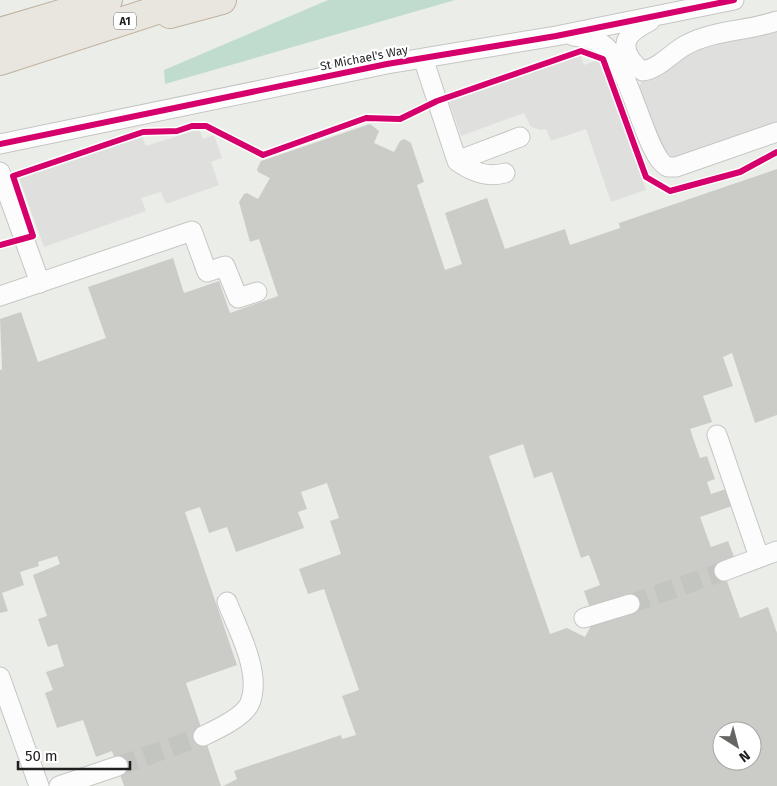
<svg xmlns="http://www.w3.org/2000/svg" width="777" height="786" font-family="'Fira Sans',sans-serif">
<style>
.forest{fill:#c0dcce}
.parking{fill:#dfe0de}
.building{fill:#cbccc7;fill-rule:evenodd}
.lines{fill:none;stroke-linecap:round;stroke-linejoin:round}
.minor-tunnel{stroke:#c2c5c0;stroke-width:19;stroke-dasharray:19 9;stroke-linecap:butt}
.minor-casing{stroke:#c5c6c4;stroke-width:21}
.highway-casing{stroke:#c1b29f;stroke-width:30}
.minor{stroke:#fcfcfc;stroke-width:19}
.highway{stroke:#e9e6e0;stroke-width:28}
.cycleway-casing{stroke:#fff;stroke-width:9}
.cycleway{stroke:#d6006c;stroke-width:6}
.labels{text-anchor:middle;dominant-baseline:central;stroke-width:4.5;stroke-linejoin:round;paint-order:stroke}
.shield{fill:#fff;stroke:#626262;stroke-width:1}
.shield-label{font-size:11px;font-weight:bold;fill:#1f1f1f}
.street-label{font-size:12px;fill:#1f1f1f;stroke:#fff}
</style>
<rect width="100%" height="100%" fill="#ebeee8"/>
<path class="forest" d="M328 0H455L165 84 164 70Z"/>
<path class="parking" d="M777 27V126L680 158 672 157 657 141 637 91 644 76 702 43Z
M580 54 584 65 600 59 646 190 611 202 586 129 551 141 546 129 541 130 531 127 524 113 461 136 448 99Z
M199 129 203 139 214 135 222 158 211 162 219 185 166 204 161 192 141 198 146 211 44 247 19 178 142 136 146 146Z"/>
<path class="building" d="M370 124 379 131 374 143 394 152 400 141 404 139 411 143 424 182 417 185 445 270 462 264 445 213 487 198 505 249 565 229 570 245 620 228 619 223 777 169V415L755 423 732 353 723 357 733 386 703 396 712 422 690 429 700 458 707 456 715 479 707 482 711 494 729 488 735 505 700 517 711 547 728 541 736 562 722 567 740 618 768 607 777 633V786H223L237 779 234 771 341 735 342 739 356 735 342 696 359 690 336 624 324 589 308 594 299 569 341 554 330 521 339 518 327 483 301 492 307 509 298 512 304 528 236 552 227 527 209 533 200 507 185 512 237 665 186 683 221 786H124L112 751 96 757 83 720 57 728 45 693 53 690 46 672 64 666 57 644 48 647 47 645 38 619 47 616 33 575 60 564 57 556 38 562 39 566 20 572 24 585 2 593 8 611 0 613V370L2 369 0 319 21 312 38 362 106 338 88 287 173 258 184 293 219 281 230 313 278 296 259 239 250 242 239 202 244 194 247 193 258 199 270 178 258 172 257 169 261 161ZM523 444 534 478 552 472 581 558 589 555 600 585 584 591 594 620 585 637 567 628 550 634 489 456ZM722 731H752V761H722Z"/>
<g class="lines">
<path class="minor-tunnel" d="M630 604 724 571
M118 766 203 736"/>
<g class="minor-casing">
<path id="minor" d="M650 21C643 25 632 30 628 38 621 50 633 65 643 71 660 68 671 53 686 45 713 30 748 31 777 21
M573 36C585 38 597 39 606 47 631 69 646 158 668 167 669 167 674 167 676 167L777 132
M423 58 457 161C472 172 487 178 505 173
M0 144 387 64 556 36 734 0
M457 161 520 137
M0 172 40 283
M0 296 192 231 207 272 225 266 238 298 257 292
M717 435 759 557
M724 571 777 551
M584 618 630 604
M0 677 39 786
M203 736C216 730 244 717 250 703 262 673 238 630 227 602
M59 786 118 766"/>
</g>
<g class="highway-casing">
<path id="highway" d="M170 14 222 0
M0 32 108 0
M0 61 188 0"/>
</g>
<use href="#minor" class="minor"/>
<use href="#highway" class="highway"/>
<g class="cycleway-casing">
<path id="cycleway" d="M0 144 387 64 556 36 734 0
M0 245 33 236 13 176 143 132 177 131 192 126H206L263 155 366 118 400 119 437 101 581 51 603 59 646 177 670 191 740 172 777 152"/>
</g>
<use href="#cycleway" class="cycleway"/>
</g>
<g class="labels">
<rect class="shield" x="114" y="12.5" width="22" height="17" rx="4"/>
<g class="shield-label">
<text x="125" y="21">A1</text>
</g>
<g class="street-label">
<text transform="translate(364 58) rotate(-11)">St Michael's Way</text>
</g>
</g>
<g transform="translate(737 746) rotate(144)"><circle r="24" fill="#ffffff" stroke="#a5a5a5"/>
<path d="M0-4L9 19L0 12L-9 19Z" fill="#666765"/>
<text y="-8" font-size="14" font-weight="bold" text-anchor="middle" fill="#1f1f1f">N</text>
</g>
<path d="M18 761v8h112v-8" fill="none" stroke="#1f1f1f" stroke-width="2.5"/>
<text x="25" y="761" font-size="15" fill="#1f1f1f" stroke="#ffffff" stroke-width="4" paint-order="stroke">50 m</text>
</svg>
